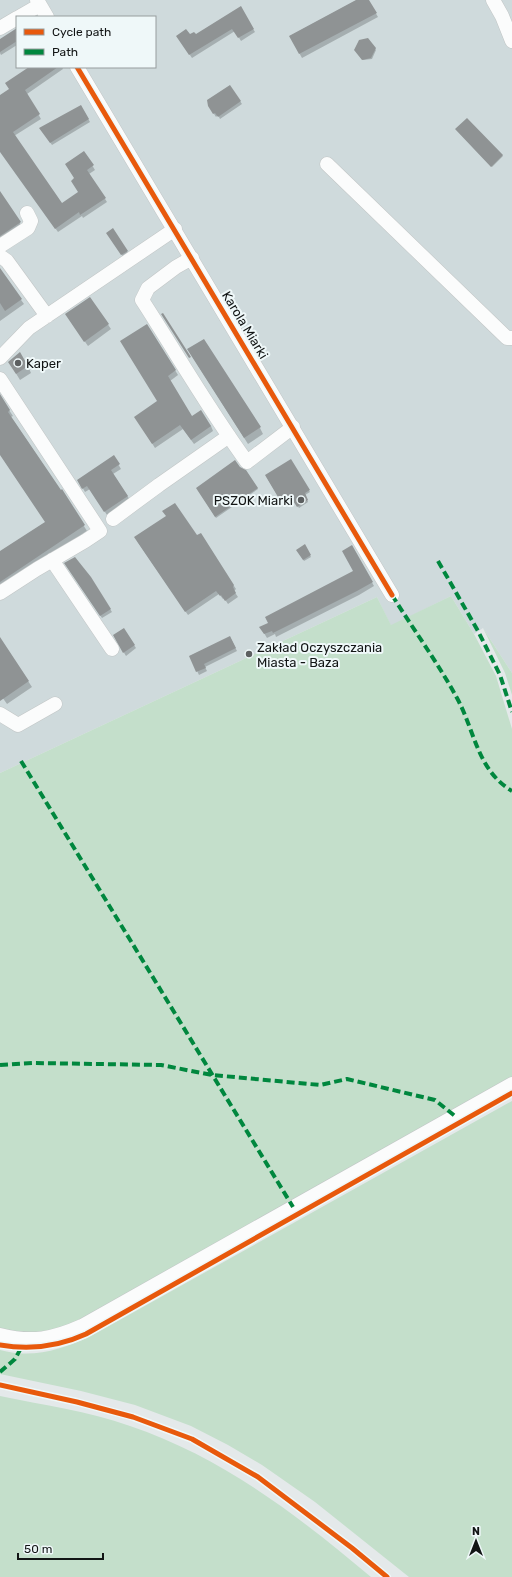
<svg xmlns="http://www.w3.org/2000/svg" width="512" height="1577" font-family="Rubik,sans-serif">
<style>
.built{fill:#cfdadc;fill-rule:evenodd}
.green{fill:#c4dfcb}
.shadow{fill:#0003}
.building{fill:#8f9394}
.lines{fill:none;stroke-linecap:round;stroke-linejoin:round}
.minor-casing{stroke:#c2c6c6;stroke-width:15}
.minor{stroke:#fbfcfc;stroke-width:14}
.quiet{stroke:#00873e;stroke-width:4;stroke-dasharray:8 4;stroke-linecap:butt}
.cycleway-casing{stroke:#eff8f9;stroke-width:8}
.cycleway{stroke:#e8590c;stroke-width:5}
.poi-dot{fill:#5c5f60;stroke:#eff8f9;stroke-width:1.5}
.labels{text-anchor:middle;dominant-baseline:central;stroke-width:4;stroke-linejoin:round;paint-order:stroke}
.street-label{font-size:13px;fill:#121515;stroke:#eff8f9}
.poi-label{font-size:13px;fill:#121515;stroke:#eff8f9;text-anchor:start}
</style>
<rect width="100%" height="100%" fill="#e4e9ea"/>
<path class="built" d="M0 0H512V673L483 628 474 634 451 596 391 626 377 597 0 773ZM17 17H155V67H17Z"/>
<path class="green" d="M451 596 474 634 496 676 512 729V1079L74 1323 58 1329 32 1335 0 1328V773L377 597 391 625Z
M483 628 512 673V695L505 673Z
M512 1101V1577H409L315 1502 262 1465 228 1445 191 1426 135 1405 81 1391 0 1374V1350C32 1359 61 1350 91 1336Z
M0 1396C43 1405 88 1411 130 1426 222 1457 297 1515 371 1577H0Z"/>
<path class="shadow" d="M357 0H368L378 17 302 58 290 36Z
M240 8 255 32 241 41 235 31 192 58 177 36H195Z
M17 30V45L1 55 0 53V40Z
M375 49 376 50 372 59 363 60 356 51Z
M31 67H62L63 69 27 94 41 119 14 136 62 204 79 193 76 179 84 152 95 170 89 174 107 202 83 218 82 216 58 232 0 150V96L10 90Z
M240 101 242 104 220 119 218 115 216 117 209 106Z
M81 106 90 122 52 145 41 129Z
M457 130 502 155 503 156 492 167Z
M0 193 23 228 0 243Z
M113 230 129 254 124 258 108 234Z
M0 271 24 304 0 321Z
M90 298 111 329 88 346 69 319Z
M147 325 178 375 170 381 192 418 211 426 213 431 194 444 183 429 155 448 138 421 158 401Z
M192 356 260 428 263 434 248 444Z
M9 362 28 366 31 373 20 380Z
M1 398 13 416 11 417 61 491H62L87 531 0 590V552L46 522 0 454V399Z
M114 457 121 469 113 474 130 500 107 515 90 489 85 492 78 480Z
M290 461 310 492 305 495 308 502 299 508 292 497 282 503 266 476Z
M240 468 246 471 258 489 216 518 197 488Z
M137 541 234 586 236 589 234 591 238 597 228 604 224 598 223 599 219 594 188 615Z
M305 546 311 557 304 561 297 550Z
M352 547 374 586 359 595 276 637 275 634 267 638 261 628 355 571Z
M67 566 90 578 112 612 102 618Z
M123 629 136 648 126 656 114 636Z
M230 637 237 651 205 667 207 671 199 675 190 656Z
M0 639 32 687 7 704 0 694Z"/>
<path class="building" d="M356 0H369L377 13 299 54 289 36Z
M241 6 254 29 238 38 232 29 189 55 176 36 186 29 190 34 194 32 196 34Z
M17 28V41L0 52V39Z
M368 38 376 48 371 58 362 60 354 50 359 40Z
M29 67H58L25 90 40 114 13 132 62 203 78 192 71 181 74 178 65 164 84 151 94 165 87 170 106 198 80 215 79 212 55 229 0 152V95L9 89 5 83Z
M230 85 241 101 218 117 215 113 213 114 208 106 207 100Z
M81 105 89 119 50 143 39 128Z
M467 118 503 155 491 167 455 129Z
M0 191 21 222 0 236Z
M113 228 128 251 121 255 106 233Z
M0 268 22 299 5 311 0 303Z
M90 297 109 324 84 342 65 314Z
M163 313 191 357 189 358 161 314Z
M147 324 176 370 168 376 192 416 201 410 211 426 191 440 180 425 152 444 134 417 157 401 120 341Z
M204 339 261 427 244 438 187 349Z
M20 352 28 366 16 374 8 362Z
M0 394 10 410 8 412 61 490 62 489 85 525 0 582V551L45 522 0 455Z
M114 455 120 464 111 470 128 496 104 512 87 486 82 489 77 480Z
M291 459 310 490 305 493 308 500 297 507 290 496 281 502 265 475Z
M235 460 240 467 246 470 258 488 215 517 196 488Z
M175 503 197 535 201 533 234 585 233 587 236 593 225 601 221 595 220 596 216 591 185 612 134 537 166 516 162 511Z
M305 544 311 555 303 560 296 550Z
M352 545 373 582 357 591 273 633 272 631 264 634 259 627 268 623 265 617 353 571 342 551Z
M75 557 91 577 111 609 100 616 64 563Z
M124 628 135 645 123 653 113 635Z
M230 636 236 648 204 664 206 668 196 672 189 656Z
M0 637 29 681 0 701Z"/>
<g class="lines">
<g class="minor-casing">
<path id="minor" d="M37 0 47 17
M493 0 502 16 512 41
M19 17 40 5
M0 28 17 18
M77 67 392 595
M327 164 507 338H512
M0 246 28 228 31 221 27 213
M0 256 7 261 47 316
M192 258 176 267 148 288 142 300C177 354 209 410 247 462L293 427
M0 358 29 328 175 229
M0 379 100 531 85 541 37 569 0 593
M113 519 159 485 229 436
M52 560 112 649
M0 714 18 725 55 704
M0 1335C32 1343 53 1339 82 1326L512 1084"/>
</g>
<use href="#minor" class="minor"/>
<path class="quiet" d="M438 561 478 631 500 675 512 712
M392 595C413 629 438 663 457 698 475 731 477 770 512 791
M21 761 293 1207
M0 1065 33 1063 161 1065 212 1075 320 1085 347 1079 435 1100 455 1116
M0 1372 15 1359 21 1348"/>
<g class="cycleway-casing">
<path id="cycleway" d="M77 67 392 595
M0 1345C30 1350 58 1347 86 1334L512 1093
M0 1385 77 1402 133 1417 192 1439 258 1477 352 1548 387 1577"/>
</g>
<use href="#cycleway" class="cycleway"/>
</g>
<g class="poi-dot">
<circle cx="18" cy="363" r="4"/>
<circle cx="301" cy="500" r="4"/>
<circle cx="249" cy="654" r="4"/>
</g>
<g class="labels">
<g class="street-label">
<text transform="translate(245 325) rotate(59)">Karola Miarki</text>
</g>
<g class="poi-label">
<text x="26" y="363">Kaper</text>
<text x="293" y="500" text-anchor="end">PSZOK Miarki</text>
<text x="257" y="647">Zakład Oczyszczania<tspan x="257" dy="15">Miasta - Baza</tspan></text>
</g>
</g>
<rect x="16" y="16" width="140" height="52" fill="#eff8f9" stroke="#979d9e"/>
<rect x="24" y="29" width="20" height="6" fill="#e8590c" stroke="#979d9e"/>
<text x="52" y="36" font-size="12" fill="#121515">Cycle path</text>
<rect x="24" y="49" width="20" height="6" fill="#00873e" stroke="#979d9e"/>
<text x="52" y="56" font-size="12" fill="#121515">Path</text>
<g transform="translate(476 1541)" stroke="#eff8f9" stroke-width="3" paint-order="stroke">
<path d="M0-3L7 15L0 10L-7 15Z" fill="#121515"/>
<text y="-6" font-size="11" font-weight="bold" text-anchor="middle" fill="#121515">N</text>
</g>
<path d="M18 1553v6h85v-6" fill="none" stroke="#121515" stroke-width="2"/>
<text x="24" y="1553" font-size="12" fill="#121515" stroke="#eff8f9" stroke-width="3" paint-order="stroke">50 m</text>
</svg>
